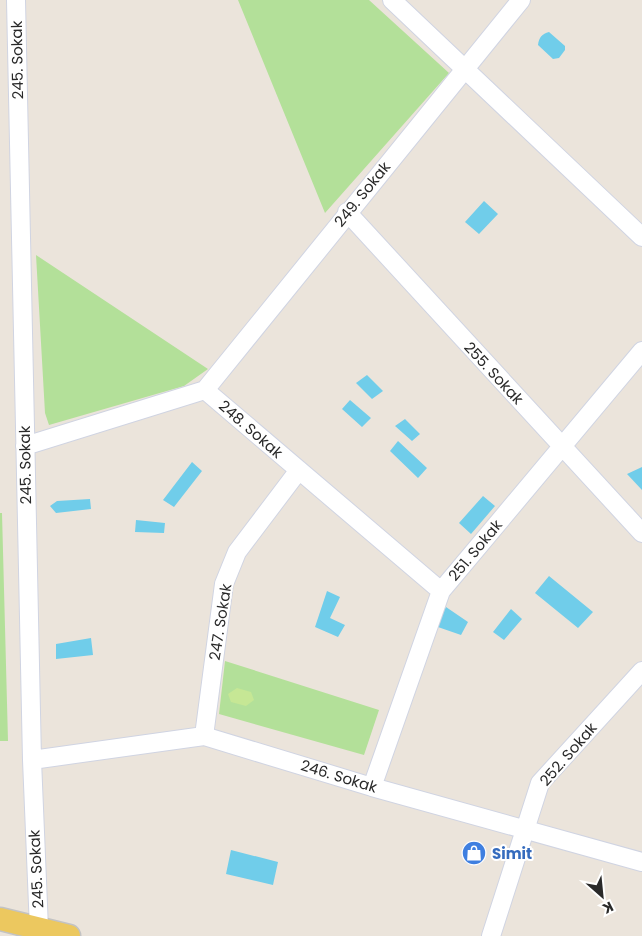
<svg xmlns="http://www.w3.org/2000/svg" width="642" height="936" font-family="Poppins,sans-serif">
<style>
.green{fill:#b3e099}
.pitch{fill:#c6e795}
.water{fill:#70cdea}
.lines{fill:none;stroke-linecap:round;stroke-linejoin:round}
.minor-casing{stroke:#d0d4e2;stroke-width:20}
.major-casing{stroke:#c3c3c3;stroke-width:25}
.minor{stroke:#fff;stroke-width:18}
.major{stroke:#ecc85f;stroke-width:22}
.labels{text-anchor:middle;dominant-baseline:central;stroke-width:4;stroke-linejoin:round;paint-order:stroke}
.street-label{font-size:15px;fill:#292929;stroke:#fff}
.shop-label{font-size:15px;font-weight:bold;fill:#366cbe;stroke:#fff;text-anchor:start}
</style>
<rect width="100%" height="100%" fill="#ebe4db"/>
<path class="green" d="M238 0H369L449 73 325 213Z
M36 255 208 369 184 386 49 425 45 413Z
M0 513H2L8 741H0Z
M225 661 379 710 364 755 219 714Z"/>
<path class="pitch" d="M237 688 251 692 254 700 246 706 231 702 228 694Z"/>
<path class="water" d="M549 32 565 46V50L559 58 553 59 538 45C539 37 542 34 549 32Z
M484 201 498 214 479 234 465 222Z
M367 375 383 391 372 399 356 383Z
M350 400 371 418 362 427 342 409Z
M405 419 420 434 412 441 395 426Z
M398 441 427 468 418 478 390 451Z
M192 462 202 471 174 507 163 500Z
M642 467V490L627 474Z
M483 496 495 506 471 534 459 523Z
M90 499 91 509 56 513 50 506 57 501Z
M136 520 165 523 164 533 135 532Z
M549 576 593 612 578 628 535 593Z
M327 591 340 597 330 618 345 625 338 637 315 627Z
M446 607 468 622 461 635 435 626Z
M511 609 522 619 504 640 493 632Z
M91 638 93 655 56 659V644Z
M231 850 278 862 273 885 226 874Z"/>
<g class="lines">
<g class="minor-casing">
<path id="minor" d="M16 0 32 760 39 929
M392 0 642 237
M347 212 642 533
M205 390 521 0
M25 446 205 390 441 591
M204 736 224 584 237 552 299 470
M32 760 204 736 372 787 642 862
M372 787 441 591 642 351
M491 936 540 783 642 671"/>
</g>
<g class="major-casing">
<path id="major" d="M0 919 69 936"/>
</g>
<use href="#minor" class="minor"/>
<use href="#major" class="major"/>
</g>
<defs>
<g id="shop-disc" transform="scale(1.25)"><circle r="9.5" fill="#3f7fe0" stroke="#fff"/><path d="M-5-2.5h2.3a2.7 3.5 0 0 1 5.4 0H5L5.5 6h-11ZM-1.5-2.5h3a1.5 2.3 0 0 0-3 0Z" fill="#fff"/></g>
</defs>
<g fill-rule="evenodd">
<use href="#shop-disc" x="474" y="853"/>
</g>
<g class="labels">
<g class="street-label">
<text transform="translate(17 60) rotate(-91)">245. Sokak</text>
<text transform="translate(362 194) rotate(-51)">249. Sokak</text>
<text transform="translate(494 373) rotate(47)">255. Sokak</text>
<text transform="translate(251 429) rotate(41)">248. Sokak</text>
<text transform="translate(25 465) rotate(-91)">245. Sokak</text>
<text transform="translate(475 550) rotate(-50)">251. Sokak</text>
<text transform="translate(220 622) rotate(-81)">247. Sokak</text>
<text transform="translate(568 754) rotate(-49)">252. Sokak</text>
<text transform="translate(339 776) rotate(17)">246. Sokak</text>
<text transform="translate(36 869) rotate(-93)">245. Sokak</text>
</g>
<g class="shop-label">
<text x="492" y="853">Simit</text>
</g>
</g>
<g transform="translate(602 896) rotate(153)" stroke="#ffffff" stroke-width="4" paint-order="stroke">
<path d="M0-4L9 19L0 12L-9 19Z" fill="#292929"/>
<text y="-8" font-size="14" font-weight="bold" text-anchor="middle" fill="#292929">K</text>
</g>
</svg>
